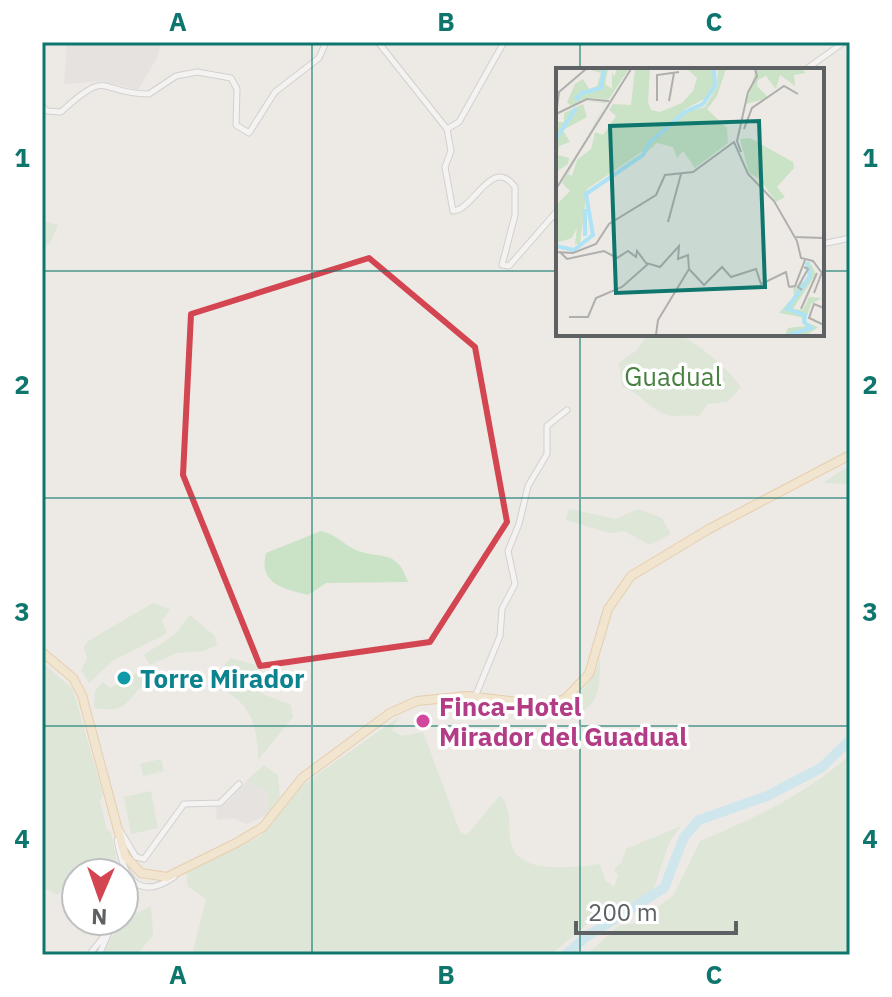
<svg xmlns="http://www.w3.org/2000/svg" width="892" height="997" font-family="'IBM Plex Sans',sans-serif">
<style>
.industrial{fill:#dcdad7}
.green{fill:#cae2c5}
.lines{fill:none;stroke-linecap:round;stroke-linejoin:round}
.river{stroke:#aee2f5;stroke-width:10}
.minor-casing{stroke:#b0b3b6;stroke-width:7}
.primary-casing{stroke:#e0ac6c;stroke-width:10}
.minor{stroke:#fff;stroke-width:5}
.primary{stroke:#f5dfb3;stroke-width:8}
.marked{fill:none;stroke:#d44552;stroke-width:6;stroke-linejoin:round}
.grid{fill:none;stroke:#0f766e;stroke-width:2;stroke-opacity:0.55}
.culture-dot{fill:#0f9aa8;stroke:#fff;stroke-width:3}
.hotel-dot{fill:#d1479c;stroke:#fff;stroke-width:3}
.labels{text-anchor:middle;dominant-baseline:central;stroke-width:7;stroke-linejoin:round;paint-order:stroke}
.park-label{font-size:26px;fill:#488040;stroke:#fff}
.culture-label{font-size:26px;font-weight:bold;fill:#0d838f;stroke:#fff;text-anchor:start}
.hotel-label{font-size:26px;font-weight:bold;fill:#b23c85;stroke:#fff;text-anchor:start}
.inset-river{fill:none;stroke:#aee2f5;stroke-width:4}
.inset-road{fill:none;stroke:#afafad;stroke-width:2}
.view{fill:#0f766e;fill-opacity:0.15;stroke:#0f766e;stroke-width:4}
.inset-edge{fill:none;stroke:#5d6164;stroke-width:4}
.neatline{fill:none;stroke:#0f766e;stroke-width:3}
.grid-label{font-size:26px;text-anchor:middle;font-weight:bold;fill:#0f766e}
</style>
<rect width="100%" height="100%" fill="#edeae5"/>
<path class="industrial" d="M161 42 158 56 138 90 102 81 64 84 67 43Z
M248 779 252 786 268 790 267 815 247 824 233 818 217 820 216 807 228 802Z"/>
<path class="green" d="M46 222 58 225 50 243 42 248V223Z
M648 334C656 334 666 332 674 334 694 338 730 371 741 387L727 402 708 404 699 416C690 415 681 416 673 416 653 414 640 392 622 387L619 363 637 350Z
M850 465V484L823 483Z
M569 509 616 519 638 509 662 518 671 534 650 545 624 531 609 533 566 520Z
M321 531C336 534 343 544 356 550 380 560 397 548 408 582L326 583 308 595C284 589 258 584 266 553Z
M153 603 170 609 162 621 167 633 114 660 89 683 81 670 87 659 84 647 88 641Z
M190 615 215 636 217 645 204 651 176 653 150 665 144 655 174 635Z
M230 658 260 666 251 683 265 695 291 705 293 717 258 760C258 730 252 703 221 689L218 673Z
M600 659C601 723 579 714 527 709 565 710 587 697 600 659Z
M42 662 73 689 103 795 100 801 107 830 111 832 119 873 76 876 71 873 58 895 42 887Z
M145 669 148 679C125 701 129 714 94 708L95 691 103 682 110 688Z
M399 717 392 730 401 736 423 732 460 832 467 835 500 795C515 813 505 830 513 848 523 875 578 867 600 864L605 880 614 887 618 876 614 869 622 862 626 849 681 826 669 843 653 891 618 908H607L550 955H192L206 899 187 886V873L262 835 297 789Z
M850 755V955H586L620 925 636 923 674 895 700 841C755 818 806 794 850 755Z
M161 759 164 771 143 776 140 764Z
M264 765 278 775 280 797 267 815 268 790 252 786 248 779Z
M151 791 158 828 131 834 124 797Z
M151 906 153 935 137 955H102L117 927 121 930 135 914Z"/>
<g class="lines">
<path class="river" d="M565 955 586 937 664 888 684 837 699 820 767 796 821 768 850 740"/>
<g class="minor-casing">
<path id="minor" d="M378 42 447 129 451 151 445 167 453 211C474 210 492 155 515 187V215L502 265 509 266 558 210
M805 70 844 42
M42 106 47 111 61 112C111 66 97 94 149 94L176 76 197 72 231 78 237 89 236 125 249 133 275 92 319 58 326 42
M447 129 459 122 504 42
M822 244 850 238
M475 697 500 636 502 609 515 584 508 551 519 524 528 486 547 454V426L567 410
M118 827 136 857 144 859 184 804 220 803 239 784
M117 840C123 872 135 904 174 877
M124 899 133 881
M89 955 105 935
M99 955 114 921"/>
</g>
<g class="primary-casing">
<path id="primary" d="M42 652 73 678 82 695 125 856 141 873 167 877 236 843 263 827 302 778 390 713 417 701 467 696 543 705 565 699 589 674 608 609 631 576 709 529 850 455"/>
</g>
<use href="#minor" class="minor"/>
<use href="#primary" class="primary"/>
</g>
<path d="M0 0H892V997H0ZM369 258 475 347 507 522 430 642 260 666 183 475 191 314Z" fill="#edeae5" fill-opacity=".55" fill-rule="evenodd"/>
<path class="marked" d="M369 258 475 347 507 522 430 642 260 666 183 475 191 314Z"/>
<path class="grid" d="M312 42V955M580 42V70M42 271H558M822 271H850M580 334V955M42 498H850M42 726H850"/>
<circle class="culture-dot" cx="124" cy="678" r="8"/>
<circle class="hotel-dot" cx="423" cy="721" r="8"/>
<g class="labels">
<g class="park-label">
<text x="673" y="376">Guadual</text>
</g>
<g class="culture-label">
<text x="140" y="678">Torre Mirador</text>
</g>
<g class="hotel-label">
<text x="439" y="706">Finca-Hotel<tspan x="439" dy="30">Mirador del Guadual</tspan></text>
</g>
</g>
<g transform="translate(556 68)">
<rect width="268" height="268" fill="#edeae5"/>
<path d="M31 1H52L49 16 56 21V4L58 9 61 1 72 2 53 31 33 30 15 38 11 34 19 16 27 11 33 21 41 18 45 5ZM79 1H94L92 34 95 42 104 44 126 35 137 23 141 10 131 1H157L159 12 152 29 129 41 87 83 31 121 24 176H19L21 160 16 170 0 175V137L14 123 6 115 50 35 28 33 51 34 12 106 16 108 21 92 35 81 39 64 47 67 60 48 53 42 57 36 75 37ZM162 1H170L161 28 151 41 171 60 172 75 139 100 127 83 121 90 117 79 101 75 90 85 95 74 131 44 149 39 161 19ZM200 1H241L247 2 250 5 238 7 239 18 224 7 220 21 210 8 202 12 201 18 213 30 190 36ZM27 36 31 49 7 62 14 74 3 78 2 87 13 90 12 96 0 104V54H8V45ZM194 70 237 94 238 100 221 119 229 129 220 134 204 111 193 105 184 71ZM254 194 260 206 237 241 247 242 253 229 266 230 255 236 249 254 262 259 251 267H229L232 260 250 258 245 249 223 245 238 228 237 219 251 212Z" fill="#cae2c5"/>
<path class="inset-river" d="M19 32 26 25 45 20 48 1M0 71 20 40M29 141V168M0 178 18 182 37 167 30 126 87 87 93 75 129 44 147 36 159 18 158 1M233 267 255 260 248 254 249 247 231 241 254 208 251 194"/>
<path class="inset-road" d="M101 33V7L123 4M113 33 118 5M1 40 3 24 30 1M0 46 31 31 53 33M188 61 196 40 228 18 242 26M185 84 181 73 192 24 201 8 199 1M0 121 75 1M112 154 125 106M238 169 268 170M0 184 17 185 40 176 53 156 100 127 109 107 137 104 178 74 192 106 218 133 241 173 245 190 257 193 268 208M4 184 11 191 48 183 61 190 72 183 80 189 81 183 90 195 104 199 123 178 122 191 132 187 133 201 148 217 166 199 175 209 200 201 205 216 230 204 233 219M233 219 239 218 249 192M246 222 242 219 252 201 248 199M258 225 268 199M268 240 258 236 253 250 268 257M245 241 261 205M13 249H32L40 230 66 219 92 196M100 267 102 252 133 201"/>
<path class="view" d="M203 53 209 219 60 225 54 58Z"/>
<rect width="268" height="268" class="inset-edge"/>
</g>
<rect width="892" height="997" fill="none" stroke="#ffffff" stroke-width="88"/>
<g transform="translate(100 897) rotate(182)"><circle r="38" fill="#ffffff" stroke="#bec0c1" stroke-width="2"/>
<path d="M0-6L14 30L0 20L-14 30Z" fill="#d44552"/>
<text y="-12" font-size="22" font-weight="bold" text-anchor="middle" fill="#5d6164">N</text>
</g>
<path d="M576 921v12h160v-12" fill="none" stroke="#5d6164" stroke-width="4"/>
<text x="588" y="921" font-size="24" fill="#5d6164" stroke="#ffffff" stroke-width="6" paint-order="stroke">200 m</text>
<rect x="44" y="44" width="804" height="909" class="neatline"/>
<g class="grid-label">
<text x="178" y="31">A</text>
<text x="446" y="31">B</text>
<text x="714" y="31">C</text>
<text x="22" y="167">1</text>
<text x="870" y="167">1</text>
<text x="22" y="394">2</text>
<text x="870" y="394">2</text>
<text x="22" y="621">3</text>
<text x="870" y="621">3</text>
<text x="22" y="848">4</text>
<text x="870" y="848">4</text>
<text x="178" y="984">A</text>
<text x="446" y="984">B</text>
<text x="714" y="984">C</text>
</g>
</svg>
